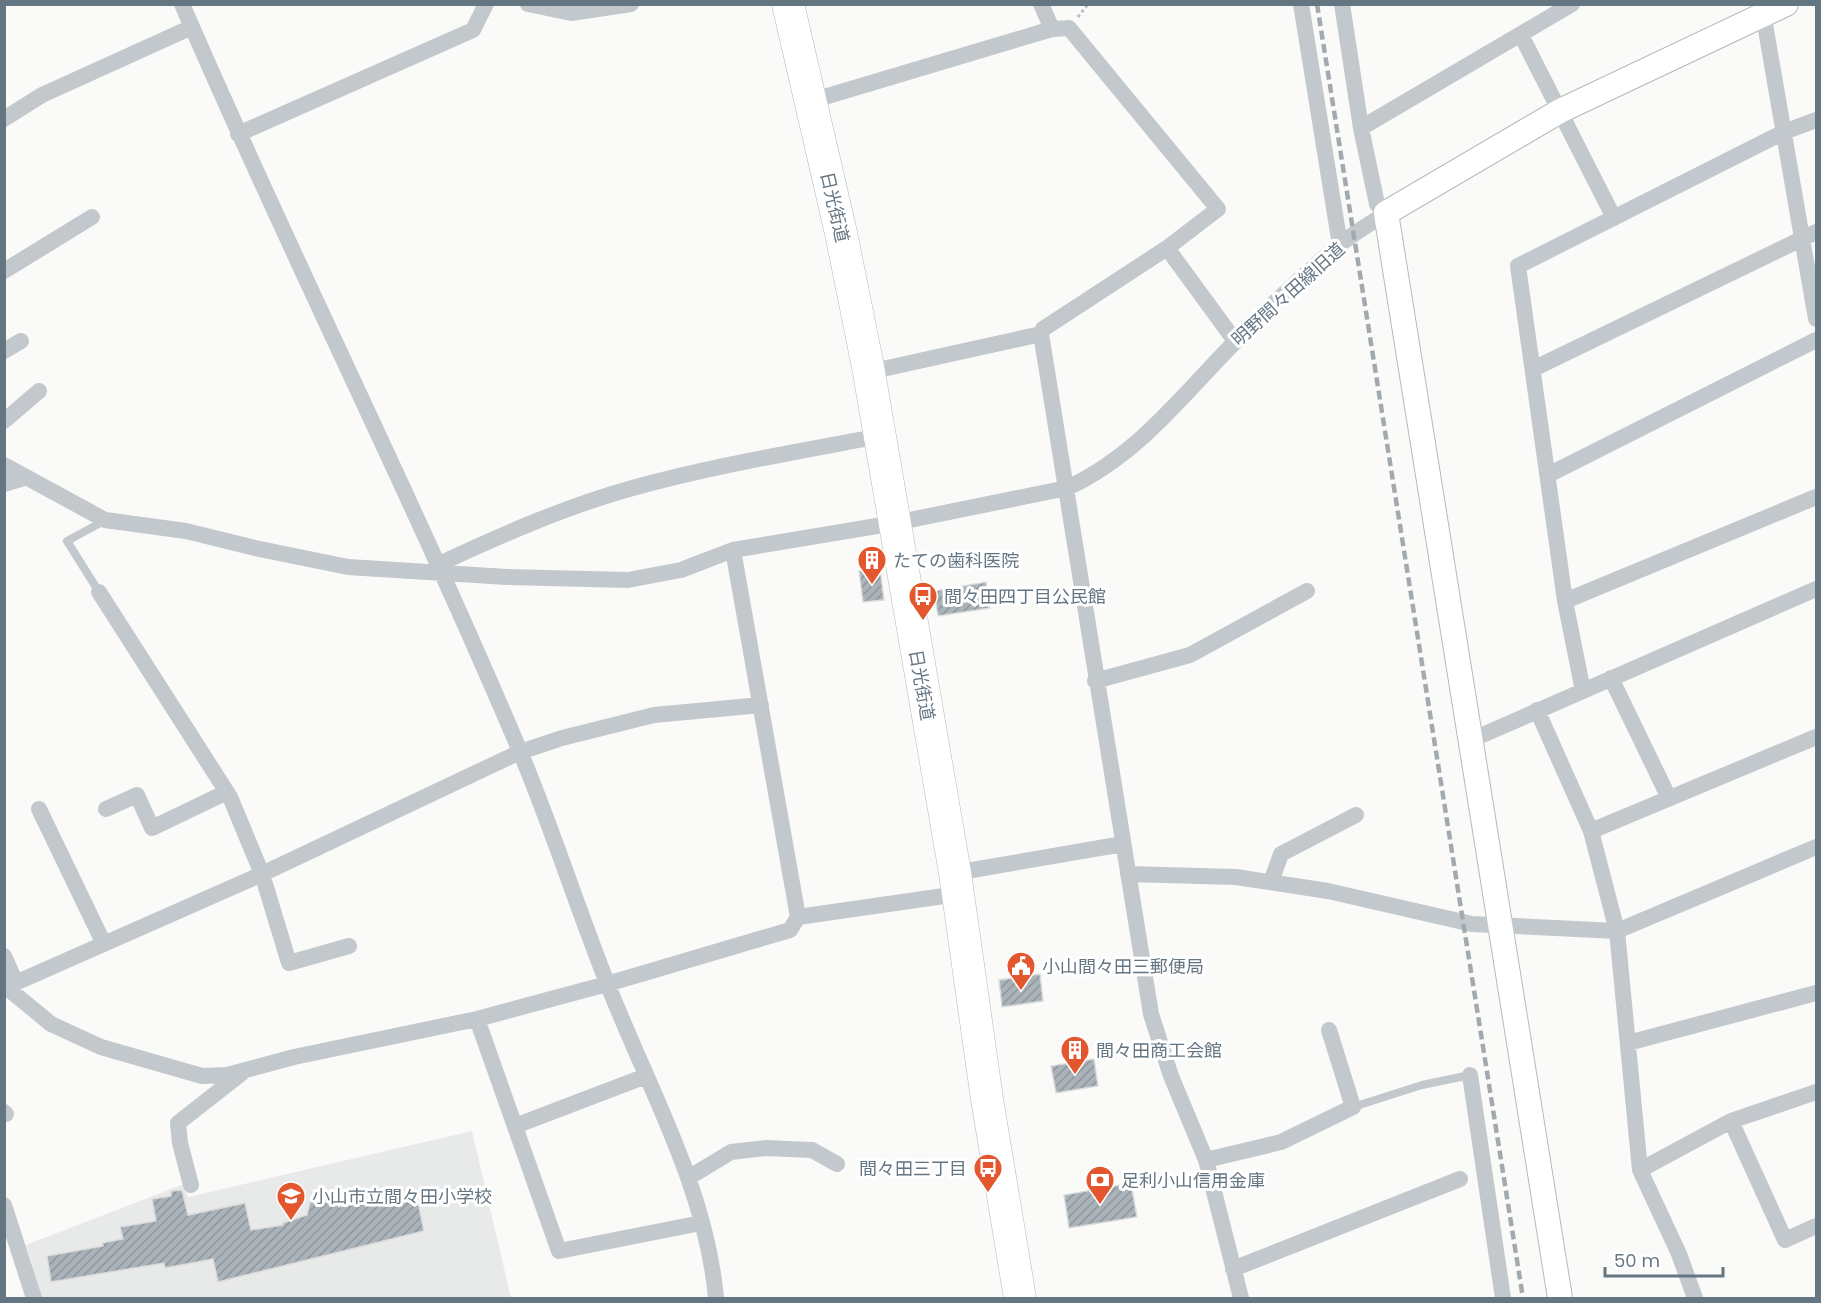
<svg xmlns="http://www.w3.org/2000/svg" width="1821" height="1303" font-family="Poppins,'Noto Sans JP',sans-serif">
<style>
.built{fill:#e8e9e9}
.building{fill:url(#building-hatch);stroke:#dcdcda;stroke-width:1.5}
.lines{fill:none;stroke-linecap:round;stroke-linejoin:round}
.secondary-casing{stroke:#b3babf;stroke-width:26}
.highway-casing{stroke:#b4b9bd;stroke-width:33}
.path{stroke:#bbbfc2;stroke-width:3;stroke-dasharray:3 3;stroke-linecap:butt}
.lane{stroke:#c3c8cc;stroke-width:8}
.street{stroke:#c3c8cc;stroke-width:16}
.secondary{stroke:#fff;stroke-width:24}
.highway{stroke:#fff;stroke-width:32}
.rail{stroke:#a2aab0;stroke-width:4.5;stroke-dasharray:9 4.5;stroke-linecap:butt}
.labels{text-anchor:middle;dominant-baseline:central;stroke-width:6;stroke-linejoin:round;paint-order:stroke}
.street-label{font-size:18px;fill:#657683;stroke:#fff}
.poi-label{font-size:18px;fill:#657683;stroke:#fff;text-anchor:start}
</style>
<defs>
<pattern id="building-hatch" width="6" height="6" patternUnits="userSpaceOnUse" patternTransform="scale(1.5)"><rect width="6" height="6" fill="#aab3b9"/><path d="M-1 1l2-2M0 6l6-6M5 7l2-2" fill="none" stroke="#8e969c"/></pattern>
</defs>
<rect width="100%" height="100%" fill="#fafaf8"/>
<path class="built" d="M472 1131 511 1298H42L26 1245 184 1184 188 1197Z"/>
<path class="building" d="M880 568 884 600 863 602 859 571Z
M986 582 990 608 938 616 934 591Z
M1040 974 1043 1001 1002 1007 999 980Z
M1094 1059 1098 1086 1056 1093 1051 1066Z
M1131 1183 1137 1217 1069 1228 1064 1195Z
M182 1190 188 1215 245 1203 251 1230 283 1225V1223L307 1215 310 1202 320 1196 331 1197 339 1207 416 1192 424 1231 218 1282 213 1259 165 1268 164 1263 51 1282 47 1256 103 1246 102 1243 123 1239 120 1227 156 1221 152 1199 171 1196V1191Z"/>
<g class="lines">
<g class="secondary-casing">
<path id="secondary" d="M1560 1298 1386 213 1560 111 1786 4"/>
</g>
<g class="highway-casing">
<path id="highway" d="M788 4 841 233 868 367 955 873 987 1099 1020 1298"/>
</g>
<path class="path" d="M1078 17 1088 4"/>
<path class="lane" d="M99 592 67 541 104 521
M1353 1107 1422 1085 1470 1075"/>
<path class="street" d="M182 4C290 255 413 498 519 749 551 825 576 904 606 980 646 1084 706 1186 716 1298
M528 4 571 13 631 4
M1041 4 1052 29
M1301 4 1340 245
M1762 7 1816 319
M1521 35 1614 218
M811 101 1052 29 1069 28 1218 209 1167 248 1043 329 1041 334 1151 1014 1171 1076 1206 1160 1241 1298
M4 119 42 95 192 27
M1361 128 1572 4
M238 134 473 30 486 4
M1167 248 1235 341
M4 271 92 217
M4 351 21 341
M1533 369 1816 232
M869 372 1041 334
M4 421 39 391
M4 465 105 520 186 531 255 548 348 567 507 577 628 580 681 570 733 550 895 523 1067 488C1138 456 1184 393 1237 340 1269 307 1302 276 1337 247 1352 234 1370 224 1386 213L1377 204 1361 128 1342 4
M1548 475 1816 340
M4 484 24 478
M733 550 798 917 958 894
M437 565C499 536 562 508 629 489 711 466 796 452 880 436
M99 592 230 797 262 874 289 963 349 946
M1565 601 1816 497
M1611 678 1669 798
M1095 681 1190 655 1307 591
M1583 691 1565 601 1518 266 1784 132 1816 120
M1537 710 1591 831 1617 931 1640 1170 1731 1121 1816 1092
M1471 740 1816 589
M39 809 104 944
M106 809 137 795 152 828 227 792
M1591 831 1816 737
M955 873 1123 844
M1128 874 1236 877 1328 891 1472 924 1617 931 1816 847
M1271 882 1281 854 1356 815
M4 956 16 983
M6 987 51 1024 101 1047 202 1076 227 1075 294 1057 477 1019 607 984 790 930 798 917
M4 988 262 874 520 752 562 738 654 715 761 705
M477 1019 559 1251 701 1223
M1628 1043 1816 993
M1470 1075 1503 1298
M4 1112 6 1114
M1731 1121 1785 1240 1816 1226
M515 1126 646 1076
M1206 1160 1281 1142 1353 1107 1329 1030
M1640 1170 1679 1254 1695 1298
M688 1178 731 1152 766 1148 812 1150 837 1164
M191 1185 180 1143 178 1123 242 1073
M4 1205 34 1298
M1233 1269 1460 1179"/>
<use href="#secondary" class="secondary"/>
<use href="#highway" class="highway"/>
<path class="rail" d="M1317 4 1523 1298"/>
</g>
<defs>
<g id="building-pin" transform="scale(1.5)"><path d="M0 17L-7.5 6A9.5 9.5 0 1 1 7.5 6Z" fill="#e4572e" stroke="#fff"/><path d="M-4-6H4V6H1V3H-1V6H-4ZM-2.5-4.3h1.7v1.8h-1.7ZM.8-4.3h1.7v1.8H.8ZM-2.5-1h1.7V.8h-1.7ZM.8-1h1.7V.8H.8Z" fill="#fff"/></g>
<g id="bus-pin" transform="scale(1.5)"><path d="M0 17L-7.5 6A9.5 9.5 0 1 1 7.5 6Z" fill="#e4572e" stroke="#fff"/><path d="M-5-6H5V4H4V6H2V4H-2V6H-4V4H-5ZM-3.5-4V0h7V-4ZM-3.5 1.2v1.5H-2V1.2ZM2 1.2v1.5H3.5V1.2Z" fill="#fff"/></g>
<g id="civic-pin" transform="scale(1.5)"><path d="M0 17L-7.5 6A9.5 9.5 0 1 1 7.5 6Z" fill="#e4572e" stroke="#fff"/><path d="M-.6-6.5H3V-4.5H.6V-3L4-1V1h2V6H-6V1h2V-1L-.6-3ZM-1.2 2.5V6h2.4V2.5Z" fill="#fff"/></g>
<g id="bank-pin" transform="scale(1.5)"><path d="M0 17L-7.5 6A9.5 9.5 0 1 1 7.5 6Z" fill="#e4572e" stroke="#fff"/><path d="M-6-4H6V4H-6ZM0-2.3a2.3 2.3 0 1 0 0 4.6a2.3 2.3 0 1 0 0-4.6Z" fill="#fff"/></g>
<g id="school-pin" transform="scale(1.5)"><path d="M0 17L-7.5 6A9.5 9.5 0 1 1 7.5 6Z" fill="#e4572e" stroke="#fff"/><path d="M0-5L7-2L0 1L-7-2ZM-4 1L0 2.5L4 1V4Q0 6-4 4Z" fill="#fff"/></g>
</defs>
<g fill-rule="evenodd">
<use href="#building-pin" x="872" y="560"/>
<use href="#bus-pin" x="923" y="596"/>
<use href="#civic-pin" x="1021" y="966"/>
<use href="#building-pin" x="1075" y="1050"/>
<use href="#bus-pin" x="988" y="1168"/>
<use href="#bank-pin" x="1100" y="1180"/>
<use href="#school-pin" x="291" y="1196"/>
</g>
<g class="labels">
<g class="street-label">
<text transform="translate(835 207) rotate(77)">日光街道</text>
<text transform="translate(1288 294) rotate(-42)">明野間々田線旧道</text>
<text transform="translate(922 685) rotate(80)">日光街道</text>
</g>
<g class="poi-label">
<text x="893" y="560">たての歯科医院</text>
<text x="944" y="596">間々田四丁目公民館</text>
<text x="1042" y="966">小山間々田三郵便局</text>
<text x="1096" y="1050">間々田商工会館</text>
<text x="967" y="1168" text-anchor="end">間々田三丁目</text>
<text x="1121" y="1180">足利小山信用金庫</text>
<text x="312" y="1196">小山市立間々田小学校</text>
</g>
</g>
<rect width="1821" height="1303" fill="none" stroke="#657683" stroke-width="12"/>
<path d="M1605 1267v9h118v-9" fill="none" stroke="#657683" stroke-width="3"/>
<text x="1614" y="1267" font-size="18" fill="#657683" stroke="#ffffff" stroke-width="4.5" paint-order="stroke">50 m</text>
</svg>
